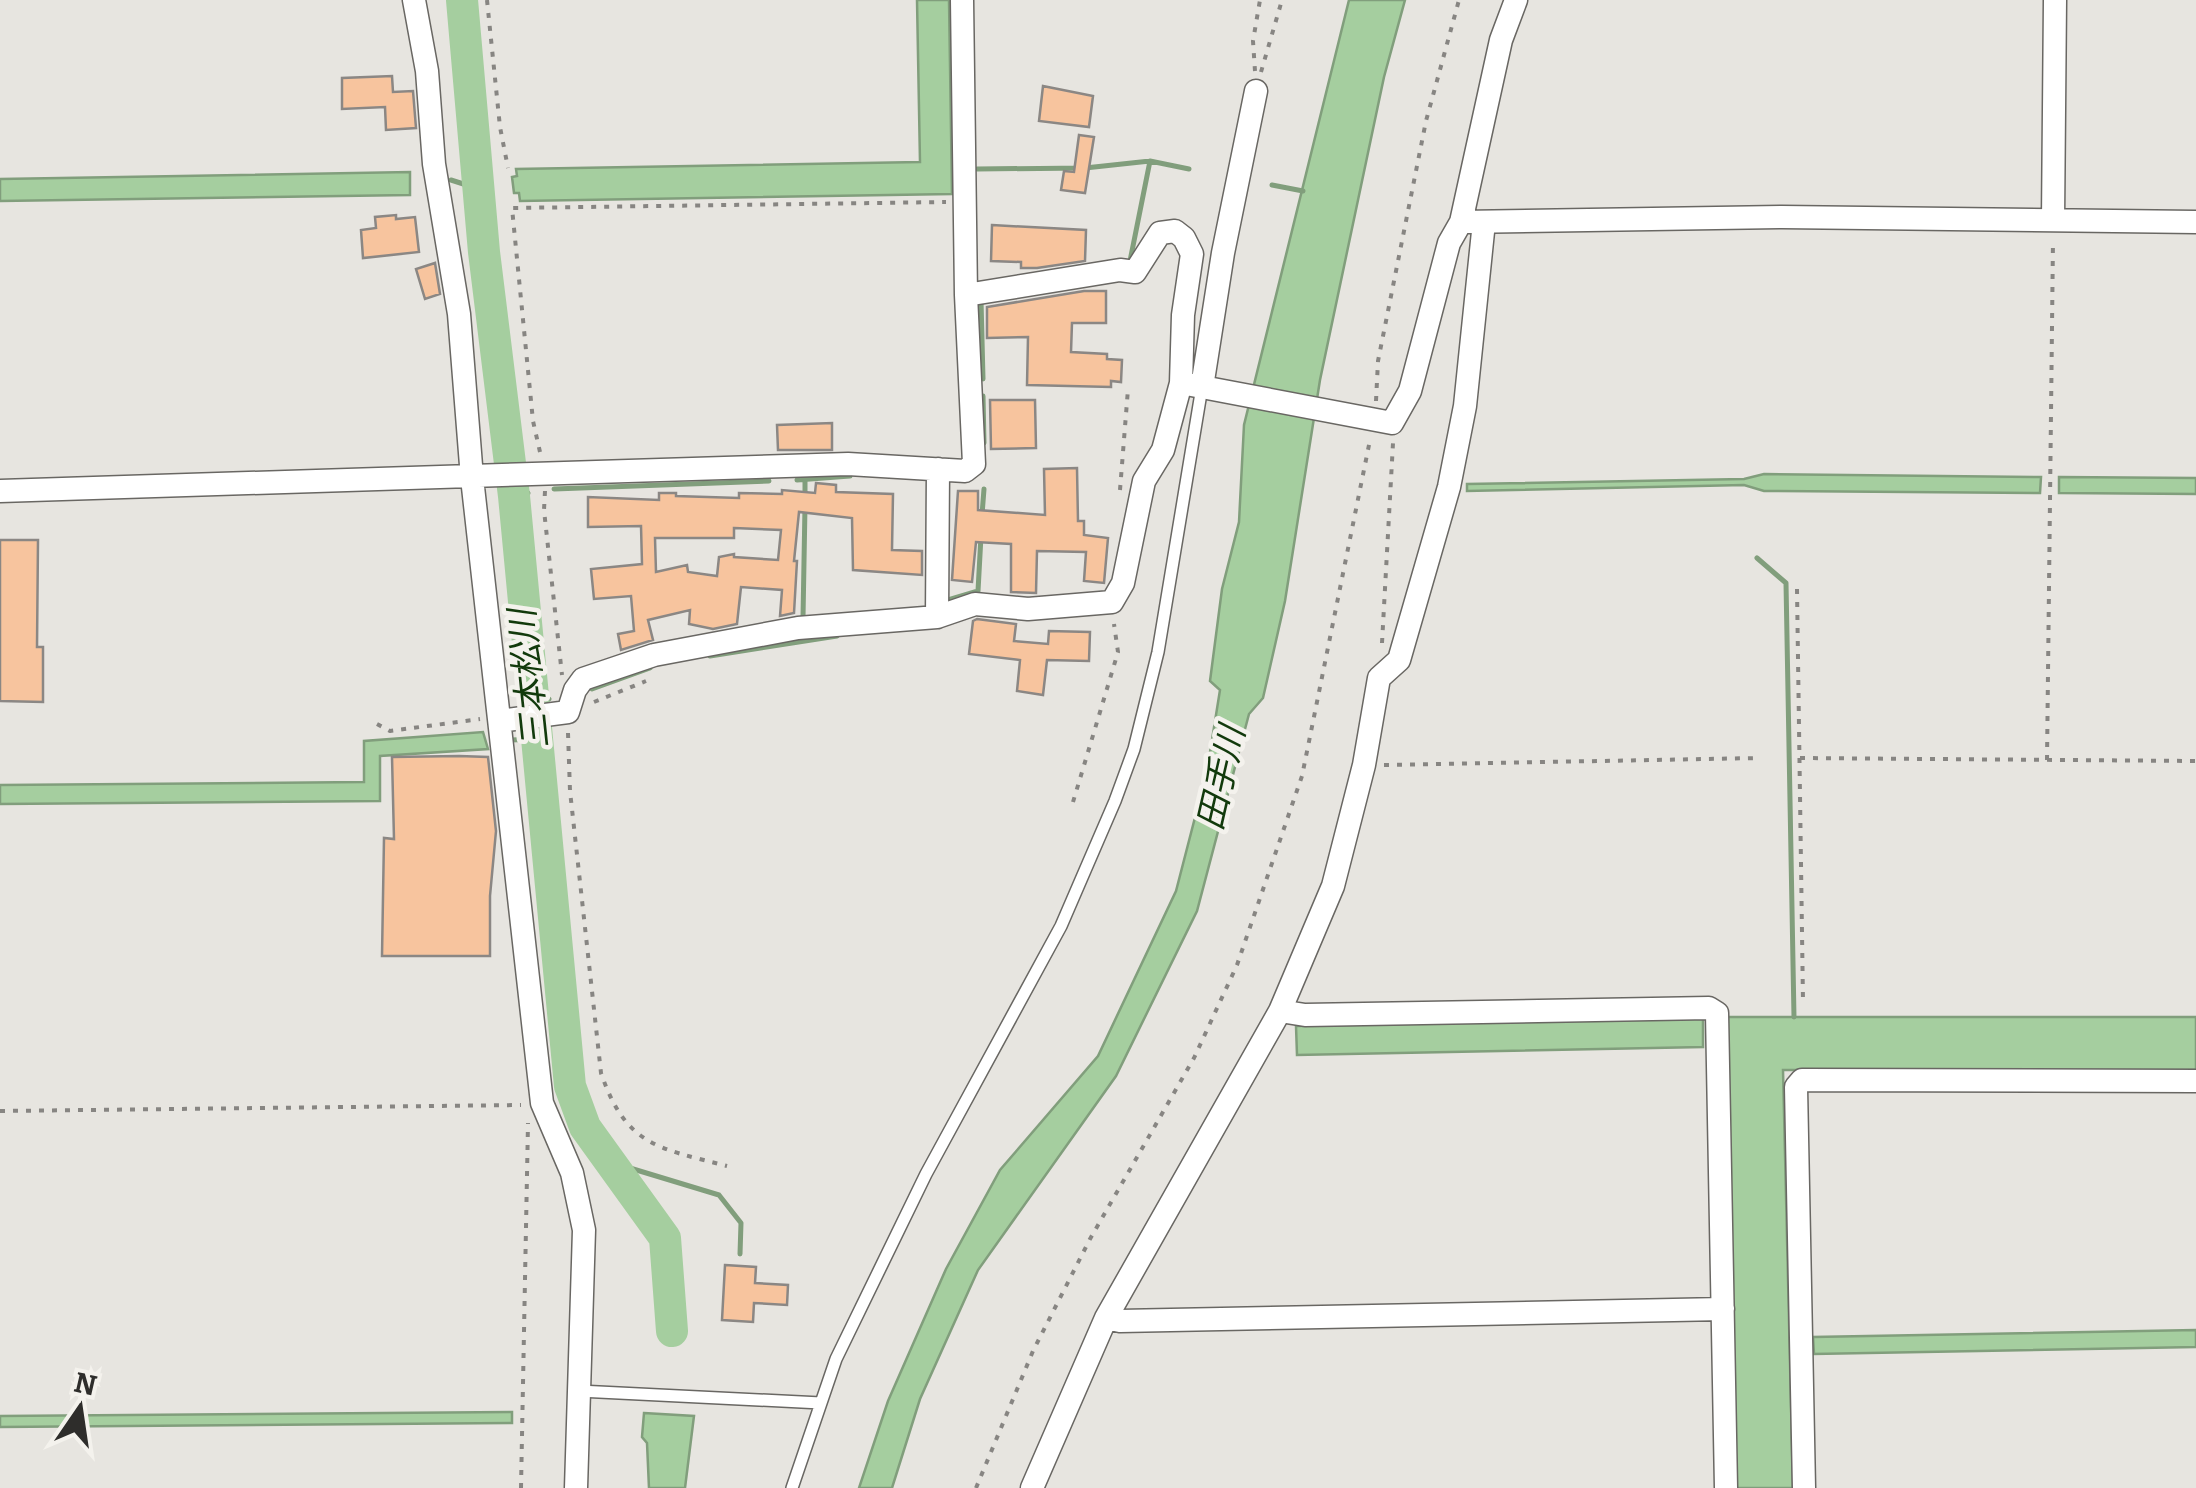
<svg xmlns="http://www.w3.org/2000/svg" width="2196" height="1488" font-family="Bitter,'Noto Sans JP',serif">
<style>
.water{fill:#a5ce9f;stroke:#819e7c;stroke-width:2.5}
.lines{fill:none;stroke-linecap:round;stroke-linejoin:round}
.stream{stroke:#819e7c;stroke-width:5}
.river{stroke:#a5ce9f;stroke-width:32}
.building{fill:#f7c49e;stroke:#8b8784;stroke-width:2.5;fill-rule:evenodd}
.lane-casing{stroke:#696763;stroke-width:14}
.street-casing{stroke:#696763;stroke-width:25}
.path{stroke:#878582;stroke-width:4;stroke-dasharray:5 8;stroke-linecap:butt}
.lane{stroke:#fff;stroke-width:11}
.street{stroke:#fff;stroke-width:22}
.labels{text-anchor:middle;dominant-baseline:central;stroke-width:9;stroke-linejoin:round;paint-order:stroke}
.water-label{font-size:35px;font-style:italic;fill:#123a0c;stroke:#f4f2ed}
</style>
<rect width="100%" height="100%" fill="#e7e5e0"/>
<path class="water" d="M917 0H949L952 194 520 201 519 193H514L512 177 517 176 516 169 920 162Z
M1349 0H1405L1384 77 1320 380 1285 601 1263 698 1249 714 1197 911 1116 1076 978 1270 920 1399 892 1488H859L888 1401 946 1269 1000 1170 1098 1056 1176 891 1207 771 1220 690 1210 681 1222 589 1239 522 1244 425Z
M410 172V195L0 201V179Z
M1764 474 2041 477 2040 493 1764 491 1744 485 1467 491V484L1744 479Z
M2059 477 2196 478V494L2059 493Z
M483 732 488 749 380 756V801L0 804V785L364 782V741Z
M1726 1017H2196V1070H1783L1793 1488H1735Z
M1703 1018V1047L1297 1055 1296 1026Z
M2196 1330V1347L1814 1354 1813 1337Z
M512 1412V1423L0 1427V1416Z
M644 1413 694 1416 685 1488H649L647 1443 642 1437Z"/>
<g class="lines">
<path class="stream" d="M977 169 1085 168 1150 161 1189 169
M451 180 479 189
M1272 185 1303 191
M1130 261 1150 161
M983 379 981 300 984 299
M983 396 984 443
M797 480 850 476
M554 489 769 481
M805 495V480
M514 496 528 493
M982 515 984 489
M1757 558 1786 583 1794 1017
M948 600 978 591 981 536
M803 618 805 506
M710 656 837 636
M592 689 650 668
M534 703 549 699
M511 740 537 739
M610 1162 719 1195 741 1223 740 1254"/>
<path class="river" d="M462 0 484 252 514 496 570 1086 585 1127 665 1238 672 1331"/>
</g>
<path class="building" d="M392 76 393 92 413 91 416 128 386 130 385 107 342 109V78Z
M1043 86 1093 96 1089 127 1039 121Z
M1079 135 1094 137 1085 193 1061 190 1064 171 1074 172Z
M396 215V219L415 217 419 252 363 258 361 230 376 228 375 217Z
M992 225 1086 230 1085 261 1037 268H1021V262L991 261Z
M435 263 440 294 425 299 416 269Z
M1084 291H1106V323H1072L1071 352 1107 354V359L1122 360 1121 382 1111 381V387L1027 385 1028 337 987 338V307Z
M990 400H1035L1036 448 991 449Z
M832 423V450H778L777 425Z
M1077 468 1078 521H1084V535L1108 538 1104 583 1084 581 1086 552 1037 551 1036 593 1011 592V544L976 542 972 582 952 580 958 491H978V510L1045 515 1044 469Z
M816 483 836 485V492L893 494 892 550 922 551V575L853 570 852 518 799 512 794 561H797L794 613 780 616 782 590 741 587 737 624 713 629 689 624 690 610 648 620 653 640 621 650 618 634 634 631 631 596 594 599 591 569 642 564 641 526 588 527V497L659 500V493H676V496L739 498V493L782 494V490L815 493ZM734 528 781 530 778 560 734 557V554L719 557 717 576 688 572 687 565 656 572 655 538H734Z
M0 540H38L37 647H43V702L0 701Z
M977 619 1016 624 1014 641 1048 644 1049 631 1090 632 1089 661 1047 660 1043 695 1017 691 1020 660 969 654 973 621Z
M459 756 488 757 496 831 490 896V956H382L384 838 394 839 392 757Z
M725 1265 756 1267 755 1283 788 1285 787 1305 754 1303 753 1322 722 1320Z"/>
<g class="lines">
<g class="lane-casing">
<path id="lane" d="M579 1391 821 1403
M792 1488 836 1359 926 1174 1061 926 1115 801 1134 749 1158 652 1202 387"/>
</g>
<g class="street-casing">
<path id="street" d="M414 0 427 71 434 164 459 314 472 478 542 1103 572 1173 584 1230 576 1488
M2053 220 2055 0
M1461 222 1501 40 1516 0
M1181 383 1392 423 1410 391 1449 243 1461 222 1782 217 2196 222
M1202 387 1223 253 1256 91
M0 491 848 464 965 471 974 464 966 295 962 0
M937 617 938 469
M500 721 568 712 575 690 583 679 654 655 798 628 937 617 975 604 1028 609 1112 602 1123 583 1144 481 1163 450 1181 383 1183 315 1192 254 1184 238 1175 231 1160 233 1135 272 1120 270 966 295
M1280 1011 1305 1015 1709 1008 1717 1013 1726 1488
M1106 1318 1120 1321 1723 1309
M1032 1488 1106 1318 1280 1011 1333 886 1364 765 1379 678 1399 660 1449 487 1465 406 1484 222
M1804 1488 1796 1087 1802 1080 2196 1081"/>
</g>
<path class="path" d="M487 0 500 127 508 168
M1255 71 1253 41 1260 0
M1261 72 1282 0
M1376 401 1378 361 1426 121 1459 0
M540 452 533 421 512 208 946 202
M1120 490 1128 389
M545 491 544 510 562 675
M1797 589 1803 1001
M1382 643 1393 443
M594 702 646 681
M377 724 390 731 480 719
M568 733 570 791 601 1073C626 1146 658 1148 727 1166
M1800 758 2196 761
M2047 760 2053 240
M1384 765 1760 758
M1073 802 1118 652 1114 624
M0 1111 521 1105
M521 1488 528 1123
M976 1488 1033 1351 1090 1239 1194 1058 1237 965 1302 776 1370 440"/>
<use href="#lane" class="lane"/>
<use href="#street" class="street"/>
</g>
<g class="labels">
<g class="water-label">
<text transform="translate(529 679) rotate(-96)">三本松川</text>
<text transform="translate(1221 778) rotate(-77)">田手川</text>
</g>
</g>
<g transform="translate(80 1408) rotate(13)" stroke="#f4f2ed" stroke-width="8" paint-order="stroke">
<path d="M0-8L18 38L0 25L-18 38Z" fill="#2e2d2b"/>
<text y="-15" font-size="28" font-weight="bold" text-anchor="middle" fill="#2e2d2b">N</text>
</g>
</svg>
